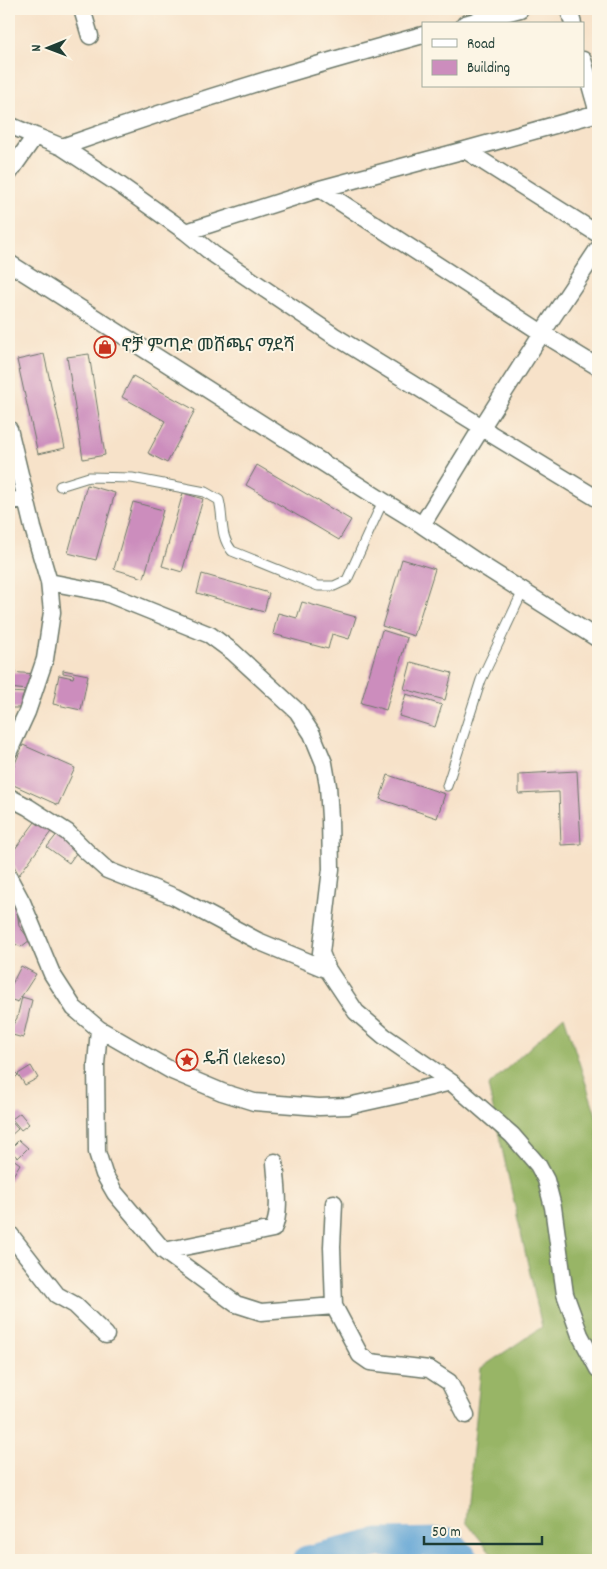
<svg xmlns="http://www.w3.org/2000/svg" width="607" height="1569" font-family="Dekko,'Noto Sans Ethiopic',sans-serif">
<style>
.forest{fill:#98b566;stroke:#5c794d}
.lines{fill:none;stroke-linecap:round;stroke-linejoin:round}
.river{stroke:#62a5d6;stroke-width:29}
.building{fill:#cc8dbd}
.service-casing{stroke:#6b7768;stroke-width:11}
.minor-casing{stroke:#6b7768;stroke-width:19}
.service{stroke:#fff;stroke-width:9}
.minor{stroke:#fff;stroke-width:16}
.labels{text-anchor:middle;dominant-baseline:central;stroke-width:4;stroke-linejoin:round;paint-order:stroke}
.poi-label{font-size:18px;fill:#1f3d34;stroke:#fcf5e5;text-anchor:start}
</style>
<rect width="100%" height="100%" fill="#fcf5e5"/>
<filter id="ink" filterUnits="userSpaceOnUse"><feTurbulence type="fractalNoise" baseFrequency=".02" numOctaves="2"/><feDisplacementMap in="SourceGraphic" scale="10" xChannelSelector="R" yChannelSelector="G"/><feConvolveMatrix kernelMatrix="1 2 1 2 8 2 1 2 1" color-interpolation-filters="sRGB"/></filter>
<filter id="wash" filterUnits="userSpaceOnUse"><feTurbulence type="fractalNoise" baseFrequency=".0096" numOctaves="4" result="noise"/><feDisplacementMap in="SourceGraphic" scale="20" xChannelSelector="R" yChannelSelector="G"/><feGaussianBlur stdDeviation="1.12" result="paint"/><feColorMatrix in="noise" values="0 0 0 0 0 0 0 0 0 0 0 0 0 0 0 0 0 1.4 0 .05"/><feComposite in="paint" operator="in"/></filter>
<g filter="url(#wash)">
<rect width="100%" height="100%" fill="#f7e2c9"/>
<path class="forest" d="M564 1016 598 1121V1560H497L466 1522 481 1368 542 1327 488 1086Z"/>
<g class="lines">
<path class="river" d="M307 1560 378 1543 449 1542 465 1560"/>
</g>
<g id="blocks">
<path class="building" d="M44 354 65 448 38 454 17 360Z
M89 354 105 455 83 459 67 357Z
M133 376 195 410 167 463 148 453 165 421 122 397Z
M257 465 351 520 339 540 246 485Z
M87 485 115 493 96 560 68 553Z
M183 493 203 499 182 572 162 566Z
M133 502 163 510 144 578 114 569Z
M402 559 435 569 414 636 382 626Z
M202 574 269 593 264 612 197 593Z
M302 602 356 617 349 639 332 634 328 649 273 634 278 613 297 618Z
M382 630 407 638 386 710 361 703Z
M411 662 452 673 445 700 404 689Z
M63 670 88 675 81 710 53 704 59 675 73 678 74 675 63 673Z
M9 672 36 674 27 690 9 688Z
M9 692 26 693 22 708H9Z
M406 694 442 705 435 727 399 716Z
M23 745 75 768 58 805 9 783V777Z
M577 771 581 844 561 845 559 792 519 794V774Z
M388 775 445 794 437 818 380 799Z
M38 818 53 829 19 875 9 857Z
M58 833 79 849 69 863 47 847Z
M16 902 19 926 30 940 21 947 9 941 10 906Z
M21 966 36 974 18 1002 9 999V983L12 984Z
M22 997 32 1000 23 1038 9 1034V1031L17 1018Z
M9 1066 18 1075 13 1080 9 1075Z
M31 1066 38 1078 25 1085 18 1074Z
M20 1113 29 1124 21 1130 12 1119Z
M9 1119 18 1129 9 1137Z
M19 1140 28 1148 18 1158 9 1150Z
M9 1156 20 1164 9 1182Z"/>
</g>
</g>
<g filter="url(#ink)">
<use href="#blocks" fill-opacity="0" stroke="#6b7768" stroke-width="1"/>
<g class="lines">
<g class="service-casing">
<path id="service" d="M60 486 89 477 132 478 205 492 219 500C224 519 219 535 232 551L318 586H334L347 580 383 501
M447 786 481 680 523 591"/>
</g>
<g class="minor-casing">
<path id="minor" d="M82 9 90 36
M569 9 573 24
M465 24 520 9
M583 60 598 113
M9 125 35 136 9 173
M35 136 62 147 117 183 186 232 213 254 272 294 333 335 482 427 422 525
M62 147C180 105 302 68 423 35
M465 150 598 113
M320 189 542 333 598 367
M186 232 320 189 465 150 598 234
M598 249 542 333 482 427 491 434 598 499
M9 263 383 501 422 525 477 562 598 639
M9 429 33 528 49 582 52 612 45 659 27 712 9 751
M9 501 26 499
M49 582 106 593 210 635 233 652 297 711 312 734 324 763 328 786 330 818 331 869 321 953 328 970 356 1012 384 1036 451 1082 512 1135 538 1165 546 1180 553 1207 565 1294 580 1335 598 1369
M9 797 28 807 67 832 86 851 107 870 175 897 258 941 328 970
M9 878 22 902 52 974 74 1008 99 1029 172 1071 222 1092 254 1102 319 1107 348 1106 398 1095 451 1082
M99 1029 96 1065 97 1152 104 1174 115 1193 164 1251 236 1304 261 1312 334 1306 360 1355 370 1362 429 1369 449 1382 466 1415
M9 1233 57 1295 75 1305 106 1335
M164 1251 273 1229C282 1212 276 1181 275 1162
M334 1306 332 1247 334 1203"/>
</g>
<use href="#service" class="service"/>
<use href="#minor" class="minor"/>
</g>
</g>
<defs>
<g id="shop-ring" transform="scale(1.125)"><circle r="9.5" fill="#fcf5e5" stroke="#c8321e" stroke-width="1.5"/><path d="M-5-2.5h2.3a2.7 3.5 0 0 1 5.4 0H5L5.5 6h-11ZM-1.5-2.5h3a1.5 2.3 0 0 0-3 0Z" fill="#c8321e"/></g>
<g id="sight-ring" transform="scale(1.125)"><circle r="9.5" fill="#fcf5e5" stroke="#c8321e" stroke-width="1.5"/><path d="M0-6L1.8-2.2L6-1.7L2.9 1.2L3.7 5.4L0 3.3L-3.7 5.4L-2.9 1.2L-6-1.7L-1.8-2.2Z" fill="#c8321e"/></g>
</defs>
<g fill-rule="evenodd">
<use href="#shop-ring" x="105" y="347"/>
<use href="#sight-ring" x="187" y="1060"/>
</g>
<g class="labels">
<g class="poi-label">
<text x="121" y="347">ኖቻ ምጣድ መሸጫና ማደሻ</text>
<text x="203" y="1060">ዴቭ (lekeso)</text>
</g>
</g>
<rect width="607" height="1569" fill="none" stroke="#fcf5e5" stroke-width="30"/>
<rect x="422" y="22" width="162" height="65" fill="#fcf5e5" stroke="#a4ab9e"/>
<rect x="432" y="39" width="25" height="8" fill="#ffffff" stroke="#a4ab9e"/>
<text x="467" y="48" font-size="15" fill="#1f3d34">Road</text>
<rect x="432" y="60" width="25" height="15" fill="#cc8dbd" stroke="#a4ab9e"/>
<text x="467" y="72" font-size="15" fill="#1f3d34">Building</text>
<g transform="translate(48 48) rotate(269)" stroke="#fcf5e5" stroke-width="4" paint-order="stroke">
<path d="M0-4L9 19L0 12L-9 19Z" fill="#1f3d34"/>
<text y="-8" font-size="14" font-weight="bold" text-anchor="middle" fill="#1f3d34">N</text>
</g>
<path d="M424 1536v8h118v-8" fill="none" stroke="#1f3d34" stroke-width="2.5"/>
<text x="432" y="1536" font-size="15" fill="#1f3d34" stroke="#fcf5e5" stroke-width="4" paint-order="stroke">50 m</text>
</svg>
